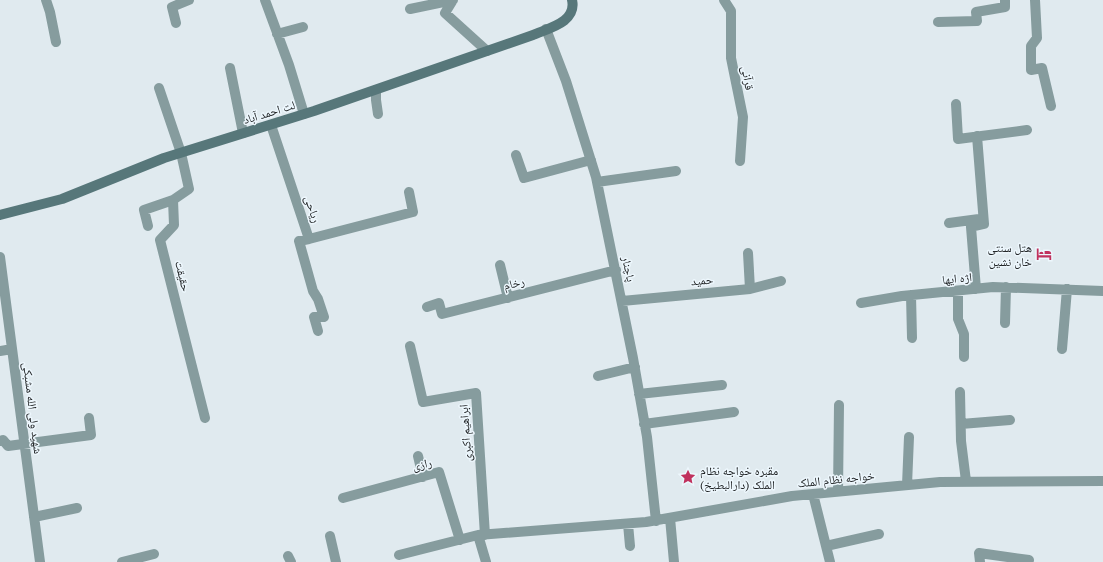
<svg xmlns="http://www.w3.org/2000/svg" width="1103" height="562" font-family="'PT Serif','Noto Naskh Arabic',serif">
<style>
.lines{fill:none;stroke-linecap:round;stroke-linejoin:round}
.street{stroke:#869c9e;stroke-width:10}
.secondary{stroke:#57777a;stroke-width:10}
.labels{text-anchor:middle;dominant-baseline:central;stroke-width:3;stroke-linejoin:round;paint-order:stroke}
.street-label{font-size:12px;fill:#212426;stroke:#edf7fd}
.poi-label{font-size:12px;fill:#212426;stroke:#edf7fd;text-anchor:end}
</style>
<rect width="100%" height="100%" fill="#e0eaef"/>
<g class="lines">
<path class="street" d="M46 0 50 12 56 42
M265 0 289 65 304 114
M453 0 445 13 487 51
M724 0 731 11V58L743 117 740 161
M1035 0 1037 38 1031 46V70L1042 68 1051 106
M410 9 453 0
M938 22 977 21 976 12 1005 7V0
M176 23 172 7 189 0
M546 29 566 81 596 177 633 358 647 437 656 521
M277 34 303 27
M230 68 243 133
M159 88 181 153 189 189 173 200 174 225 160 240 205 418
M376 90V100L378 114
M956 104 958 139 1027 130
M271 125 309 239 299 241 313 291 318 299 324 317H314L318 331
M516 155 524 178 591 160
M597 182 676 171
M949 223 979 219
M148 226 144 210 173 200
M309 239 413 212 409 192
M0 257 40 562
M500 265 508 298
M750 289 781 281
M976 289 971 227 984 224 977 136
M958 291V319L964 334V357
M911 295 912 338
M622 301 750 289 748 253
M861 303 902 296 993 287 1103 291
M427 307 439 303 442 314 616 270
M1005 323 1006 287
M410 346 423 402 476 393 485 535
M1062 349 1067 289
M0 351 12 349
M598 376 635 367
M960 392 961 441 966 481
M639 394 722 385
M644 424 734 412
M961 424 1010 420
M0 441 3 440 8 446 91 435 89 418
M418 456 423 477
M907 485 909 437
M838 492 839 405
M813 494 830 562
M343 498 439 472 460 540
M34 517 77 508
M670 518 674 562
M628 524 630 546
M478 535 486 562
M330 536 336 562
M826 546 879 534
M399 555 478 535 646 522 792 496 940 482 1103 481
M288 556 291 562
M122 562 154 554
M980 562 979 553 1029 560"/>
<path class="secondary" d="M0 215 62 199 164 158 314 111 533 35C549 28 577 22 572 0"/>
</g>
<defs>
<g id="hotel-bare" transform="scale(1.2)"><path d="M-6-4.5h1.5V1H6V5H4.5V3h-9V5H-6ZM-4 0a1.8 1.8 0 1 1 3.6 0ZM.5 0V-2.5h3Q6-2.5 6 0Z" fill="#c0315d" stroke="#edf7fd" stroke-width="2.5" paint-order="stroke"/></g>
<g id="sight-bare" transform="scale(1.2)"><path d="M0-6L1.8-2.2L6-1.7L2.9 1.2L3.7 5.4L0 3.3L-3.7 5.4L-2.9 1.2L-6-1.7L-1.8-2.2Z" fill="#c0315d" stroke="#edf7fd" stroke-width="2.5" paint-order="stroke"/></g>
</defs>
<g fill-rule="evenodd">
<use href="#hotel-bare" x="1044" y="254"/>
<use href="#sight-bare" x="688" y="477"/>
</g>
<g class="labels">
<g class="street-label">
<text transform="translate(748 78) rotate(80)">قرآنی</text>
<text transform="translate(269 112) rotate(-17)">لت احمد آباد</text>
<text transform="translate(313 209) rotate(72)">ریاحی</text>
<text transform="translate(629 269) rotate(78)">پاچنار</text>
<text transform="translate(183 276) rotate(76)">حقیقت</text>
<text transform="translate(957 278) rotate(-6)">اژه ایها</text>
<text transform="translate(702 280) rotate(-5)">حمید</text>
<text transform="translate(514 283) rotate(-14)">رخام</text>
<text transform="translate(33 408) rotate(83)">شهید ولی الله مشبکی</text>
<text transform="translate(465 433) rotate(-94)">ابراهیم اکبری</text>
<text transform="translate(422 464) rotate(-13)">رازی</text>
<text transform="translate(836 479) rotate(-6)">خواجه نظام الملک</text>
</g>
<g class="poi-label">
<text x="1032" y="247">هتل سنتی<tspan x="1032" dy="14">خان نشین</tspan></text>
<text x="700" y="470" text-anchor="start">مقبره خواجه نظام<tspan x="700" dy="14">الملک (دارالبطیخ)</tspan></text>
</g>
</g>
</svg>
